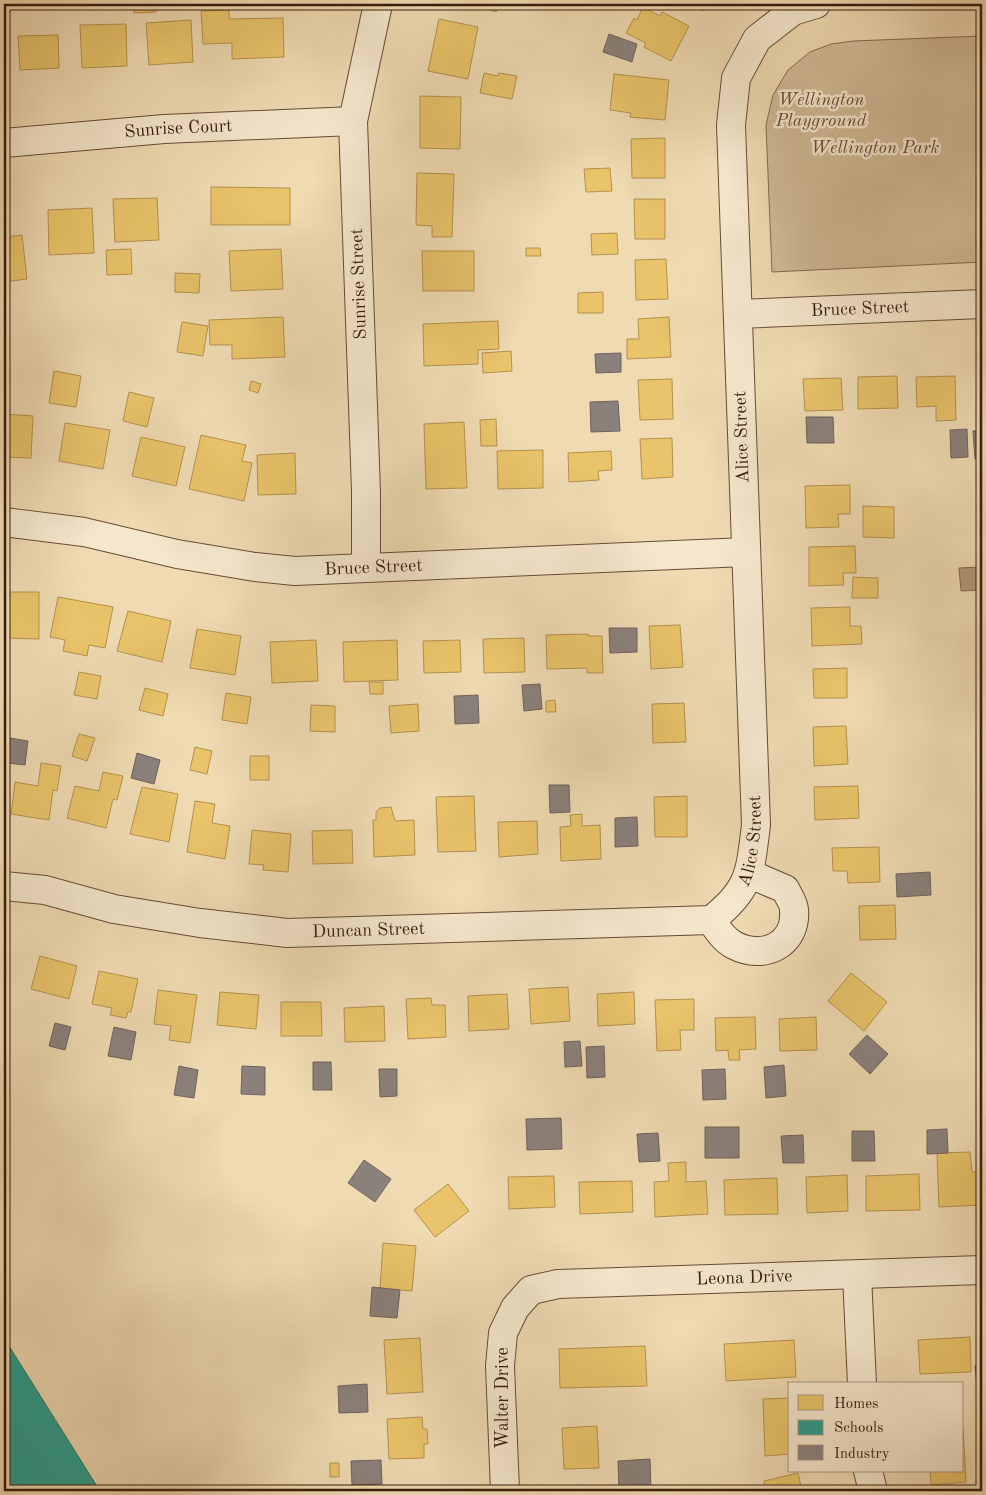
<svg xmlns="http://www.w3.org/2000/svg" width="986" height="1495" font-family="'Old Standard TT',serif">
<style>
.green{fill:#d0ba96;stroke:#846a52}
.water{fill:#b1997a;stroke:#81674e}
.homes{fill:#e9c46a;stroke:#b4914e}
.schools{fill:#2a9d8f;stroke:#2e7668}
.industry{fill:#8a817c;stroke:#71625b}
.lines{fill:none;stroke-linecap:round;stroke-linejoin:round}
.minor-casing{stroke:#664b36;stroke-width:30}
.minor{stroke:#f5e7cd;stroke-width:28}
.labels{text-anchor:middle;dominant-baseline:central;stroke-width:5;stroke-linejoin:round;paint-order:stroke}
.park-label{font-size:18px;font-style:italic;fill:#664b36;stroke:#f5e7cd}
.street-label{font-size:18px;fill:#381b0d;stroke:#f5e7cd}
</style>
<rect width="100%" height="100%" fill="#efdab2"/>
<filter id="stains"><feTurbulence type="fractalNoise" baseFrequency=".004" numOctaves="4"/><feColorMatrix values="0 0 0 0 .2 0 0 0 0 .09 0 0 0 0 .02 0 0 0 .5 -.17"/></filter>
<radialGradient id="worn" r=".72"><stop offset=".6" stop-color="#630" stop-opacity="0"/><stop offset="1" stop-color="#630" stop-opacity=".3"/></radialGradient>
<path class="green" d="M982 36V262L772 272 766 125 773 95 788 70 810 52 831 44 853 41Z"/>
<path class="water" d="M982 567V590L961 591 959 568Z"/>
<path class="homes" d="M133 4H156V12L134 13Z
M473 4H499L496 12Z
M696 4H710L703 11Z
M643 7 660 16 662 12 689 26 671 61 644 47 646 43 626 33 634 18 637 20Z
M229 10V19L283 18 284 57 232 59V43L203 44 201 11Z
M439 19 478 27 468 79 428 71Z
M191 20 193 62 149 65 146 23Z
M126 24 127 66 82 68 80 25Z
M58 35 59 68 20 70 18 36Z
M484 73 498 76 499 73 517 76 512 99 480 93Z
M614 74 669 80 665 120 630 117 631 113 610 110Z
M420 96 461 97 460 149 420 148Z
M665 138V178H632L631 139Z
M610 168 612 191 586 192 584 169Z
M417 173 454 174 452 237H432V226L416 225Z
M211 187 290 188V225H211Z
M157 198 159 240 115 242 113 199Z
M634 199H665V239H635Z
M92 208 94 253 49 255 48 210Z
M617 233 618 254 592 255 591 234Z
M22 235 27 279 4 282V237Z
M526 248H540L541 256H526Z
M131 249 132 274 107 275 106 250Z
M281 249 283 289 231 291 229 251Z
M422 251H474V291H423Z
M666 259 668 299 636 300 635 260Z
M175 273 200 274 199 293 175 292Z
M603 292V313H578V293Z
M283 317 285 357 232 359V345H210L209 320Z
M669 317 671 357 627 359V339H639L638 319Z
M498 321 499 349 478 350V364L424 366 423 324Z
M182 322 208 326 203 356 177 352Z
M511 351 512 371 483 373 482 353Z
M54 371 81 376 76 407 49 403Z
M897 376 898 408 858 409V377Z
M955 376 956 420 936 421V406L917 407 916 377Z
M841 378 843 410 805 411 803 379Z
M672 379 673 419 640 420 638 380Z
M251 381 261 384 258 393 249 390Z
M129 392 154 398 147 427 123 421Z
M4 414 33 416 31 458 4 457Z
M496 419 497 446H481L480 420Z
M464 422 467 488 426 489 424 424Z
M65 423 110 430 103 469 59 461Z
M201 435 246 445 242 461 252 463 244 501 189 489Z
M141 437 185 447 176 486 132 476Z
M672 438 673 477 642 479 640 439Z
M543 450V488L498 489 497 451Z
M611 451 612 470 598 471 599 480 569 482 568 453Z
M295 453 296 494 258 495 257 455Z
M850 485V514H838L839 527 806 528 805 486Z
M863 506 894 507V538L863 537Z
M855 546 856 573H843L844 585 809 586V547Z
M853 577 878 578V598H852Z
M4 592H39V639L4 638Z
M58 597 113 607 105 648 89 645 87 656 63 651 65 640 50 637Z
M850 607V626H861L862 644 812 646 811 608Z
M128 611 171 621 162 662 117 651Z
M680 625 683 667 651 669 649 626Z
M197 629 241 636 235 675 190 668Z
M588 634V636H602L603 673H587V668L547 669 546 635Z
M524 638 525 672 484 673 483 639Z
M316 640 318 681 272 683 270 642Z
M397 640 398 680 344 682 343 642Z
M460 640 461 672 424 673 423 641Z
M847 668V698H814L813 669Z
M79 672 101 676 97 699 74 695Z
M369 682H383V694H370Z
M145 688 168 694 163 716 139 710Z
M226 693 251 697 247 724 222 720Z
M555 700 556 712H546V701Z
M684 703 686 742 653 743 652 704Z
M418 704 419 731 391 733 389 706Z
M311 705 335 706V732L310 731Z
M846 726 848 764 814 766 813 727Z
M79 734 95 738 87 761 72 756Z
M195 747 212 751 207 774 190 770Z
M250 756H269V780H250Z
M41 763 61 766 57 791 53 790 49 820 11 814 15 782 38 786Z
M103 772 123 776 117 800 113 799 106 828 67 818 75 786 99 791Z
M858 786 859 818 815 820 814 787Z
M142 787 178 794 169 842 130 834Z
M474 796 476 851 438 852 436 797Z
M687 796V837H655L654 797Z
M195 801 215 804 212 823 230 826 225 859 187 852Z
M391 807 395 821 414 820 415 855 374 857 373 820H376V812L380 808Z
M582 814V826L600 825 601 859 561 861 560 827 571 826 570 815Z
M537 821 538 854 499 857 498 822Z
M252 830 291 834 288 872 263 870 264 865 249 864Z
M352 830 353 863 313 864 312 831Z
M879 847 880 882 848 883 847 871H833L832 848Z
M895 905 896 939 860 940 859 906Z
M40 956 77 966 69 999 31 989Z
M99 971 138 979 131 1012H128L126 1018 110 1015 112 1008 92 1004Z
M851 973 887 1002 864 1031 828 1001Z
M568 987 570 1021 531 1024 529 989Z
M158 990 197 995 190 1043 169 1040 171 1026 154 1024Z
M220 992 259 995 256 1029 217 1025Z
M634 992 635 1024 598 1026 597 994Z
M507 994 509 1029 469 1031 468 996Z
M431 998 432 1005H445L446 1037 408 1039 406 999Z
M694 999V1030H680L681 1050 657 1051 655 1000Z
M281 1002H321L322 1036H281Z
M384 1006 385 1041 345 1042 344 1008Z
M755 1017 756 1049 739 1050 740 1060H729L728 1050 716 1051 715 1018Z
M816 1017 817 1050 780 1051 779 1019Z
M970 1152 972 1172H982V1205L939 1207 937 1153Z
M686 1162V1182L706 1181 708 1214 655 1217 654 1182 669 1181 668 1163Z
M919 1174 920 1210 866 1211V1176Z
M847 1175 848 1211 807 1213 806 1177Z
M554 1176 555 1207 509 1209 508 1177Z
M777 1178 778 1214 725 1215 724 1180Z
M632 1181 633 1212 580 1214 579 1182Z
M448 1184 469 1211 435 1237 414 1210Z
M383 1243 416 1246 412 1291 380 1288Z
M970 1337 971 1372 920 1374 918 1340Z
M420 1338 423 1392 387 1394 384 1340Z
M794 1340 796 1377 726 1381 724 1344Z
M645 1346 647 1386 560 1388 559 1349Z
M790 1398V1454L765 1456 763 1399Z
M422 1417 423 1429H427L428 1444H424V1458L389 1459 387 1419Z
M597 1426 599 1468 564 1469 562 1428Z
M963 1428 966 1482 931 1485 930 1471H962Z
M330 1463H339V1477H330Z
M798 1473 802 1491H766L764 1481Z
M430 1487V1491H381L380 1489Z"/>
<path class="schools" d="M4 1338 100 1491H4Z"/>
<path class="industry" d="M609 34 637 44 632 62 603 52Z
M621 353V372L596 373 595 354Z
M618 401 620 431 591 432 590 402Z
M806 417H833L834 443H807Z
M967 429 968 457 951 458 950 430Z
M982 430V459H975L973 431Z
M609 628H637V652L610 653Z
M540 684 542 709 524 711 522 685Z
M478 695 479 723 455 724 454 696Z
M10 738 28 741 25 765 7 763Z
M137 753 160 760 154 784 131 778Z
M549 785H569L570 812 550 813Z
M637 817 638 846 615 847V818Z
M930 872 931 895 897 897 896 874Z
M55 1023 71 1027 65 1050 49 1046Z
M114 1027 136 1032 131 1060 108 1056Z
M867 1035 888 1054 870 1074 849 1054Z
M580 1041 582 1066 565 1067 564 1042Z
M604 1046 605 1077 587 1078 586 1047Z
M313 1062H331L332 1090H313Z
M784 1065 786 1096 766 1098 764 1067Z
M179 1066 198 1070 194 1098 174 1095Z
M242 1066 265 1067V1095L241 1094Z
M379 1069H397V1096L380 1097Z
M725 1069 726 1099 703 1100 702 1070Z
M561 1118 562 1149 527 1150 526 1119Z
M705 1127H739V1158H705Z
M947 1129 948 1153 927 1154V1130Z
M852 1131H874L875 1161H852Z
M658 1133 660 1161 639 1162 637 1134Z
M803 1135 804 1163H783L781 1136Z
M364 1160 391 1179 375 1202 348 1183Z
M372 1287 400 1290 397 1318 370 1316Z
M975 1366H982V1395H978Z
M367 1384 368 1412 339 1413 338 1386Z
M650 1459 651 1491H619L618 1461Z
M381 1460 382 1484 352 1485 351 1461Z"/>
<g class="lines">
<g class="minor-casing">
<g id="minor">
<path id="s1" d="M4 143 164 129 353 121"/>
<path id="s2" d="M738 314 982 304"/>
<path id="s3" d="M4 522 84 532 177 554 255 567 295 571 746 552"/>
<path d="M366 567V492L353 121 378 4"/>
<path id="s4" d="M4 886 45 890 114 909 200 923 287 933 711 920C751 889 750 872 756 825L731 125 736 78 757 39 793 11 816 4"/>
<path d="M711 920C717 929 724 940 734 945 764 961 797 944 794 910 794 903 788 895 785 889L750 874"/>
<path d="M857 1275 862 1384"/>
<path d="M868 1471 873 1491"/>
<path id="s5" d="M505 1491 500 1366 503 1333 515 1308 531 1290 558 1284 982 1270"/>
</g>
</g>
<use href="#minor" class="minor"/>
</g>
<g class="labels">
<g class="park-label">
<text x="821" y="100">Wellington<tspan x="821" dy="21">Playground</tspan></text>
<text x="875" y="148">Wellington Park</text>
</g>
<g class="street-label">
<text stroke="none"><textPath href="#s1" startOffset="175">Sunrise Court</textPath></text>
<text transform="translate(359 284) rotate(-92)">Sunrise Street</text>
<text stroke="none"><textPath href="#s2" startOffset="122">Bruce Street</textPath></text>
<text transform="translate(742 437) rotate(-92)">Alice Street</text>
<text stroke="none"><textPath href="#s3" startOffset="374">Bruce Street</textPath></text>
<text stroke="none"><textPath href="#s4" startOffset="805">Alice Street</textPath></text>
<text stroke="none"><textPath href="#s4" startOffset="369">Duncan Street</textPath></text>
<text stroke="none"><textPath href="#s5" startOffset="424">Leona Drive</textPath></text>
<text transform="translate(503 1398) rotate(-90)">Walter Drive</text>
</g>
</g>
<rect width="986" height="1495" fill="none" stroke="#efdab2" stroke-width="20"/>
<rect x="5" y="5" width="976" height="1485" fill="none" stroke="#381b0d" stroke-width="2.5"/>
<rect x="10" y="10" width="966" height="1475" fill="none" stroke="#381b0d"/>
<rect x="788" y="1382" width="175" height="90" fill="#f5e7cd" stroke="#a99580"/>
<rect x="798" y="1395" width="25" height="15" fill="#e9c46a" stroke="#a99580"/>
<text x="834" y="1408" font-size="15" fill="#381b0d">Homes</text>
<rect x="798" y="1420" width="25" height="15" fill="#2a9d8f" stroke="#a99580"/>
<text x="834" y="1432" font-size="15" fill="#381b0d">Schools</text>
<rect x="798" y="1445" width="25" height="15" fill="#8a817c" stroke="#a99580"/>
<text x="834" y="1458" font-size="15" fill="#381b0d">Industry</text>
<rect width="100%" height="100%" filter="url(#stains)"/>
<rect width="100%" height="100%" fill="url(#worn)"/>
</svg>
